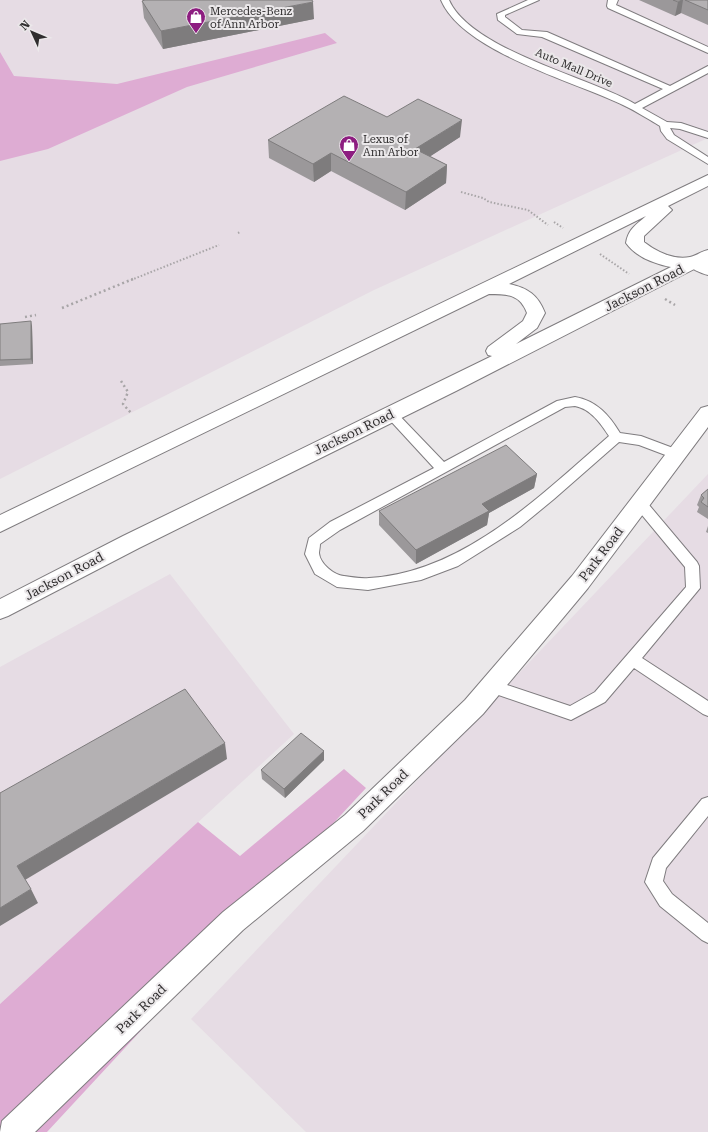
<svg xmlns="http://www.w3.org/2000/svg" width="708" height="1132" font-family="'Roboto Serif',serif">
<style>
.built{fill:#e6dce4}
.green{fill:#deacd3}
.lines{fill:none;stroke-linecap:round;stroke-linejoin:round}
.service-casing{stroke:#7f7c7f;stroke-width:2}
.minor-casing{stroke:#7f7c7f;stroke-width:2}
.secondary-casing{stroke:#7f7c7f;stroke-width:2}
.path-far1{stroke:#a8a5a7;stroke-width:2;stroke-dasharray:1.5 2;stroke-linecap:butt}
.path{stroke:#a8a5a7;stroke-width:2.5;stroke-dasharray:2 3;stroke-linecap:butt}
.service{fill:#fff;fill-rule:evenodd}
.minor{fill:#fff;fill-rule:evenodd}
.secondary{fill:#fff;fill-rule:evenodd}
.wall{fill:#9b989a}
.shaded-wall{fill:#7e7c7d}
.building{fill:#b4b1b3;stroke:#7e7c7d}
.labels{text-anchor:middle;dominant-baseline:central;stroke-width:4;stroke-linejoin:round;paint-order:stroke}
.far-poi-label{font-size:11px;fill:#302e2f;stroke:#ebe8ea;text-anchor:start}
.far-street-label{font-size:11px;fill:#302e2f;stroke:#ebe8ea}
.street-label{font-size:13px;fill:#302e2f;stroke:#ebe8ea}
</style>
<rect width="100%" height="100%" fill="#ebe8ea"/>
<path class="built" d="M0 0H708V138L374 290 0 479Z
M708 474V1132H306L191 1019Z
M170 574 294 734 0 1004V667Z"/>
<path class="green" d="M325 33 337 43 187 87 48 149 0 161V52L14 76 117 84Z
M344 769 366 788 47 1132H0V1004L198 822 240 856Z"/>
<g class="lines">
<g class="service-casing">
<path id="service" d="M441 0H449C471 50 589 77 635 104L663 89 542 37 517 34 498 20 497 14 528 0H539L505 15V17L522 30 547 32 670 86 708 66V73L642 108 667 122 681 123 708 132V138L680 129 670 128 674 135 708 157V164L667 139 661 131 660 126C648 119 636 111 623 105 574 81 463 52 441 0Z
M608 0H618L616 5 708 47V53L608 8 607 6Z
M575 397C597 401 609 415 620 433L641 436 681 451 682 454 681 457 676 459 639 445 619 442 554 499 520 527 458 566 421 580 368 590 337 587 315 574 305 554 309 538 330 522 434 468 387 417 385 414 387 411 391 410 395 411 444 462 557 401ZM575 406C591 409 601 424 609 436 541 495 463 573 369 578 361 579 352 577 344 576 334 575 320 564 319 553 319 551 320 547 320 544L340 530 565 407Z
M639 498 644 499 697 562 699 566 700 588 642 658 708 701V716L703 714 634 668 605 702 571 720 487 691 484 686 487 681 492 680 570 706 595 692 686 587 685 567 632 503 634 499Z
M708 797V816L666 868 663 881 672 894 708 923V943L702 940 660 906 645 882 653 858 702 799Z"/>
</g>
<g class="minor-casing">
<path id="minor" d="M695 257 708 262V275C700 273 691 269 686 262L689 258Z
M708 406V427L588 588 483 714 363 831 243 930 35 1132H0L2 1121 223 912 345 815 465 700 572 576 701 408Z"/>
</g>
<g class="secondary-casing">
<path id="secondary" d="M708 175V186L668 206 672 210 644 236V242C657 252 673 260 690 257 696 256 702 251 708 250V262L456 391 139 548 8 616 0 619V599L123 536 492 356 488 355 486 351 488 347 523 321 527 313C520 294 507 294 489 294L0 532V515ZM646 216C636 225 628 229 626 243 636 257 655 264 671 267L516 344 537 328 545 313C538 295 528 288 509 284Z"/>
</g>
<path class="path-far1" d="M461 192 483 198 489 202 528 210 548 225
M554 222 563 228
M238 233 240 232
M600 254 629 274
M131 280 219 245"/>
<path class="path" d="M665 299 675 305
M62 308 133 279
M25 317 36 315
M121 381 128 392 123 404 131 413"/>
<use href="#service" class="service"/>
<use href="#minor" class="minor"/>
<use href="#secondary" class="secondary"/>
</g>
<path class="wall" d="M639 0H708V25L681 13 675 16Z
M142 1 314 19 163 49 144 18Z
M460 137 430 156 447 165 446 183 405 210 331 171 314 182 269 158 268 140Z
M0 324 32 326 33 364 0 366Z
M537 474 534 488 489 513 487 525 416 564 379 525V511Z
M708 489V519L697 512 699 507 697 505 701 495Z
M708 526V533L706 532Z
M324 751V760L285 798 262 779 261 770Z"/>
<path class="shaded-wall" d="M682 0H683L681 13 675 16 678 2Z
M313 2 314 19 163 49 161 31Z
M462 120 460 137 414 167 415 149Z
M331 153V171L314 182 313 164Z
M447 165 446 183 405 210 406 192Z
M31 321 32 326 33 364 31 359Z
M537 474 534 488 489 513 487 525 416 564V550L482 504Z
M225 743 227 759 25 880 17 866Z
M324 751V760L285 798 284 789Z
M31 889 38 903 0 926V908Z"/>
<path class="building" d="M145 0H312L313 2 161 31 142 1Z
M673 0H682L678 2Z
M685 0H708V10Z
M344 96 387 117 418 99 462 120 415 149 447 165 406 192 331 153 313 164 268 140Z
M31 321V359L0 360V324Z
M506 445 537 474 482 504 489 511 416 550 379 511Z
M708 489V507L701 502 704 498 701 495Z
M185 689 225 743 17 866 31 889 0 908V793Z
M301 733 324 751 284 789 261 770Z"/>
<defs>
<g id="shop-pin" transform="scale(1)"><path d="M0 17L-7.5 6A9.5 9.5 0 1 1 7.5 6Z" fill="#8d1d80" stroke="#ebe8ea"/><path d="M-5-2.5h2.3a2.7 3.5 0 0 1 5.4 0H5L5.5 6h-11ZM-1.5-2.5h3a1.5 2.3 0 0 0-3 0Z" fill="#fff"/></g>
</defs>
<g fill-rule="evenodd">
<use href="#shop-pin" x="196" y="17"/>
<use href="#shop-pin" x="349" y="145"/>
</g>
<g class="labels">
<g class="far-poi-label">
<text x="210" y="11">Mercedes-Benz<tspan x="210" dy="13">of Ann Arbor</tspan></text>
<text x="363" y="139">Lexus of<tspan x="363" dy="13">Ann Arbor</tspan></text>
</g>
<g class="far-street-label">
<text transform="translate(574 68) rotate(23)">Auto Mall Drive</text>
</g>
<g class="street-label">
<text transform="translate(644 288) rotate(-27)">Jackson Road</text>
<text transform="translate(354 432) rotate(-26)">Jackson Road</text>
<text transform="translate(601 554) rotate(-53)">Park Road</text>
<text transform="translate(64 576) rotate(-28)">Jackson Road</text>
<text transform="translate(383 794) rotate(-44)">Park Road</text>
<text transform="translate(141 1009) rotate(-44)">Park Road</text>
</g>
</g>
<g transform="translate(32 32) rotate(314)" stroke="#ebe8ea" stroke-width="3" paint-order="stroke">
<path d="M0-3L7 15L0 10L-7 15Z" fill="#302e2f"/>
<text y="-6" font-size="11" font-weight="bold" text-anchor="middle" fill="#302e2f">N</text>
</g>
</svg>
